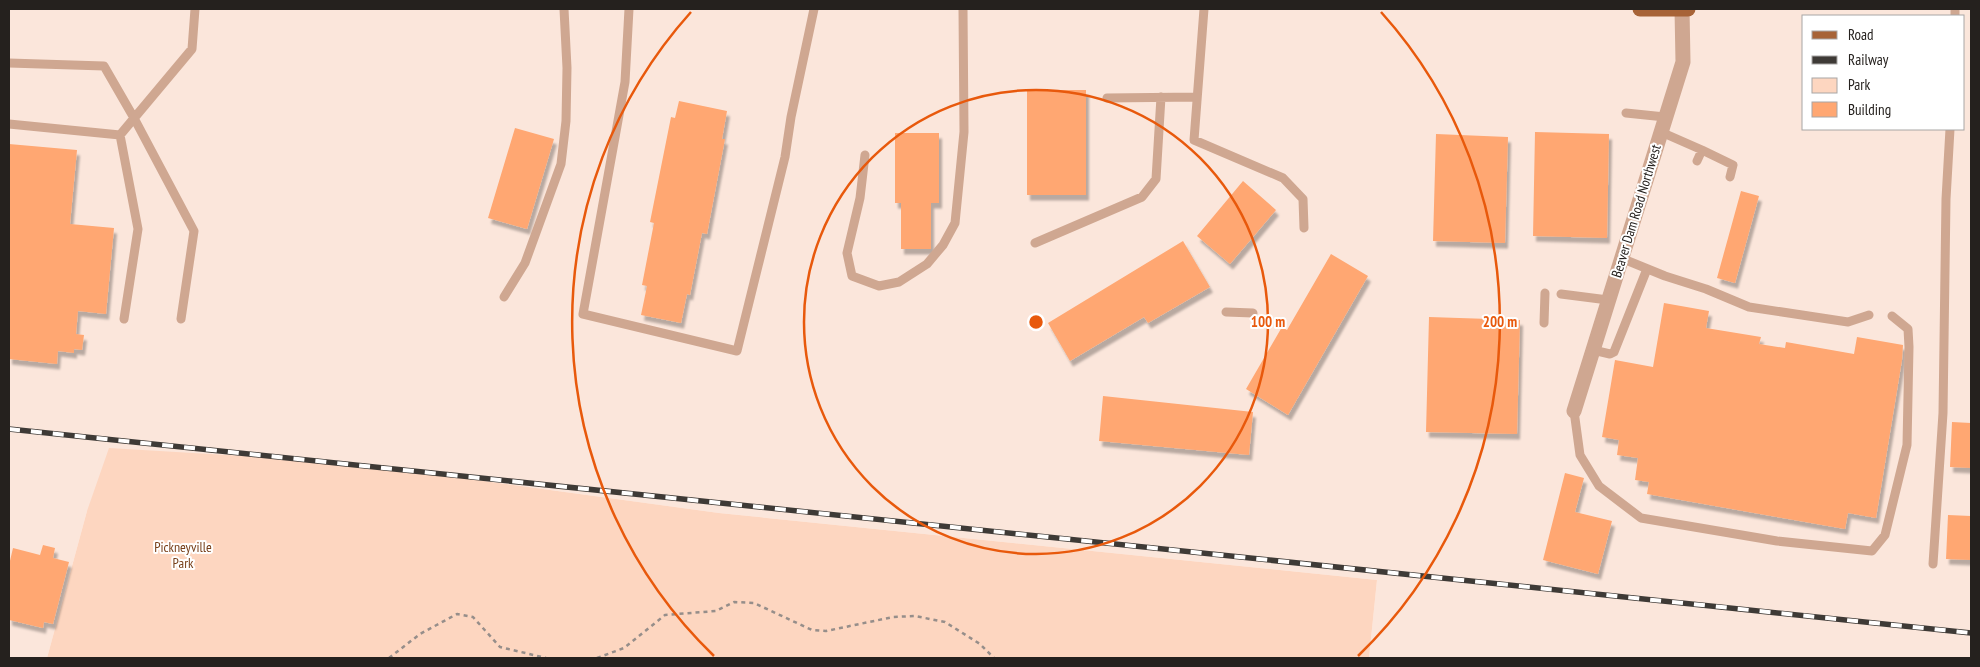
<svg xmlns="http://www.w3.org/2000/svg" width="1980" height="667" font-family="'PT Sans Narrow',sans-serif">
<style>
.built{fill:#fbe6db;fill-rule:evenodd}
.green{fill:#fdd6c0}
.building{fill:#ffa772;filter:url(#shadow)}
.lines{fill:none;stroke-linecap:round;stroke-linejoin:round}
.path{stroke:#968e8a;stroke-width:2.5;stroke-dasharray:4 4;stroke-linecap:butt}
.lane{stroke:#cfa791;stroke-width:9}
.street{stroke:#cfa791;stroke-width:15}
.primary{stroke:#a76337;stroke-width:15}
.rail-casing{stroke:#3e3a36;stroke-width:5.5}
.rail{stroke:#fff;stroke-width:4;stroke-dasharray:11;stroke-linecap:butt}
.ring{fill:none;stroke:#e8590c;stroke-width:2.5}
.labels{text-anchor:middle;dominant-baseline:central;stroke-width:4;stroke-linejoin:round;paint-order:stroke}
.street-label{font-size:14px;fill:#25211e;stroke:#fff}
.park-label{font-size:14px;fill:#773f19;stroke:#fff}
.centre{fill:#e8590c;stroke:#fff;stroke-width:2.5}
.ring-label{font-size:15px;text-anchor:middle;font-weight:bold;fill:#e8590c;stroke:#fff;stroke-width:4;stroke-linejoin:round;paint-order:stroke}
</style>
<defs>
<filter id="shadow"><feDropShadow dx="3" dy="5.5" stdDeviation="1" flood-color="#0004"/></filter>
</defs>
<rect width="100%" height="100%" fill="#fff4ef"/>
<path class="built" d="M9 9H1971V658H1369L1377 580 719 513 345 462 87 511 47 658H9ZM1804 16H1964V129H1804Z"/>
<path class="green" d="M109 448 345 462 719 513 1377 580 1369 658H47L87 511Z"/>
<path class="building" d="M1027 90H1086V195H1027Z
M679 101 727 111 722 139H725L707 234 702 233 690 295 687 294 681 323 641 315 647 286 642 285 654 223 650 222 671 117 675 118Z
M515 128 554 139 527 229 488 218Z
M1535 132 1609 134 1607 238 1533 236Z
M895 133H939V203H931V249H901V203H895Z
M1436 134 1508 137 1505 243 1433 241Z
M9 144 77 150 70 224 114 228 106 314 78 311 76 334 84 335 82 350 74 349V353L58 351 57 364 9 359Z
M1243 181 1276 210 1230 264 1197 236Z
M1741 191 1759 196 1735 283 1717 278Z
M1183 241 1210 287 1148 323 1144 317 1070 361 1048 323Z
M1331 254 1368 276 1288 415 1246 389 1282 327 1287 330Z
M1664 303 1709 311 1706 328 1761 337 1759 344 1785 348 1786 342 1854 354 1857 337 1903 345 1902 360 1876 518 1848 513 1845 529 1647 494 1649 482 1635 480 1638 458 1617 455 1619 440 1602 437 1615 360 1653 367Z
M1429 317 1520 320 1517 434 1426 432Z
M1103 396 1253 412 1249 455 1099 441Z
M1952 422 1971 423V468L1950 467Z
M1565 473 1584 478 1575 512 1612 521 1598 574 1543 560Z
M1948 515 1971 516V560L1946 559Z
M43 545 55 548 53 558 69 562 53 624 44 622 43 628 9 620V565L13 548 40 555Z"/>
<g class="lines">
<path class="path" d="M389 658 420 634 457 614 473 617 500 647 546 658
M597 658 624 648 665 615 716 611 734 602 754 603 812 630 826 631 893 617 915 616 945 622 980 644 994 658"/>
<path class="lane" d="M629 9 625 82 583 314 737 351 785 157 791 117 814 9
M1204 9 1194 140 1283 178 1303 199 1304 228
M1955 16V9
M9 63 104 66 134 118 194 231 181 319
M1107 98 1197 97
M1626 113 1665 117
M9 124 120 135 192 49 195 9
M1661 132 1702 150 1697 161
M120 135 138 229 124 319
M1702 150 1733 165 1730 177
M865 155 860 198 847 253 852 276 879 286 899 282 927 264 943 245 955 223 964 132 963 9
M1035 243 1142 197 1156 179 1161 97
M1621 258 1665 276 1706 289 1749 307 1848 322 1869 315
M1561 294 1608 300
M504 297 525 263 561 164 566 121 567 68 564 9
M1226 312 1253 313
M1544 323 1545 293
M1593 350 1610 354 1614 352 1647 269
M1574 411 1580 455 1599 486 1641 518 1777 541 1872 551 1885 535 1907 445 1909 347 1908 329 1892 316
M1933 564 1943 413 1946 199 1950 129"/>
<path class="street" d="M1574 411 1683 62 1682 9"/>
<path class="primary" d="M1640 9H1688"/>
<g class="rail-casing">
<path id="rail" d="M9 429 1971 633"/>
</g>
<use href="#rail" class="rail"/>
</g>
<g class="ring">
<circle cx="1036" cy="322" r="232"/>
<path d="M714 656A464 464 0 0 1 691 12M1381 12A464 464 0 0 1 1358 656"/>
</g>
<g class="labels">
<g class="street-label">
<text transform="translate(1636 211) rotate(-73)">Beaver Dam Road Northwest</text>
</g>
<g class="park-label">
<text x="183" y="547">Pickneyville<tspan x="183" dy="16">Park</tspan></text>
</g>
</g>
<circle cx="1036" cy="322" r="8" class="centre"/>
<g class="ring-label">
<text x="1268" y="327">100 m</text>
<text x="1500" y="327">200 m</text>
</g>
<rect width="1980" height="667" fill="none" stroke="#25211e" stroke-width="20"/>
<rect x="1802" y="15" width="162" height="115" fill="#ffffff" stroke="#a8a6a5"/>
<rect x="1812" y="31" width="25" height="8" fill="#a76337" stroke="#a8a6a5"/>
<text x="1848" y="40" font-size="15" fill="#25211e">Road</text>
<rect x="1812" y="56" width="25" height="8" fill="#3e3a36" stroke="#a8a6a5"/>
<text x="1848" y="65" font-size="15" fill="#25211e">Railway</text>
<rect x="1812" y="78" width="25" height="15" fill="#fdd6c0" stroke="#a8a6a5"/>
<text x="1848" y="90" font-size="15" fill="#25211e">Park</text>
<rect x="1812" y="102" width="25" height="15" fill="#ffa772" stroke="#a8a6a5"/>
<text x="1848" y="115" font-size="15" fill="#25211e">Building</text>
</svg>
